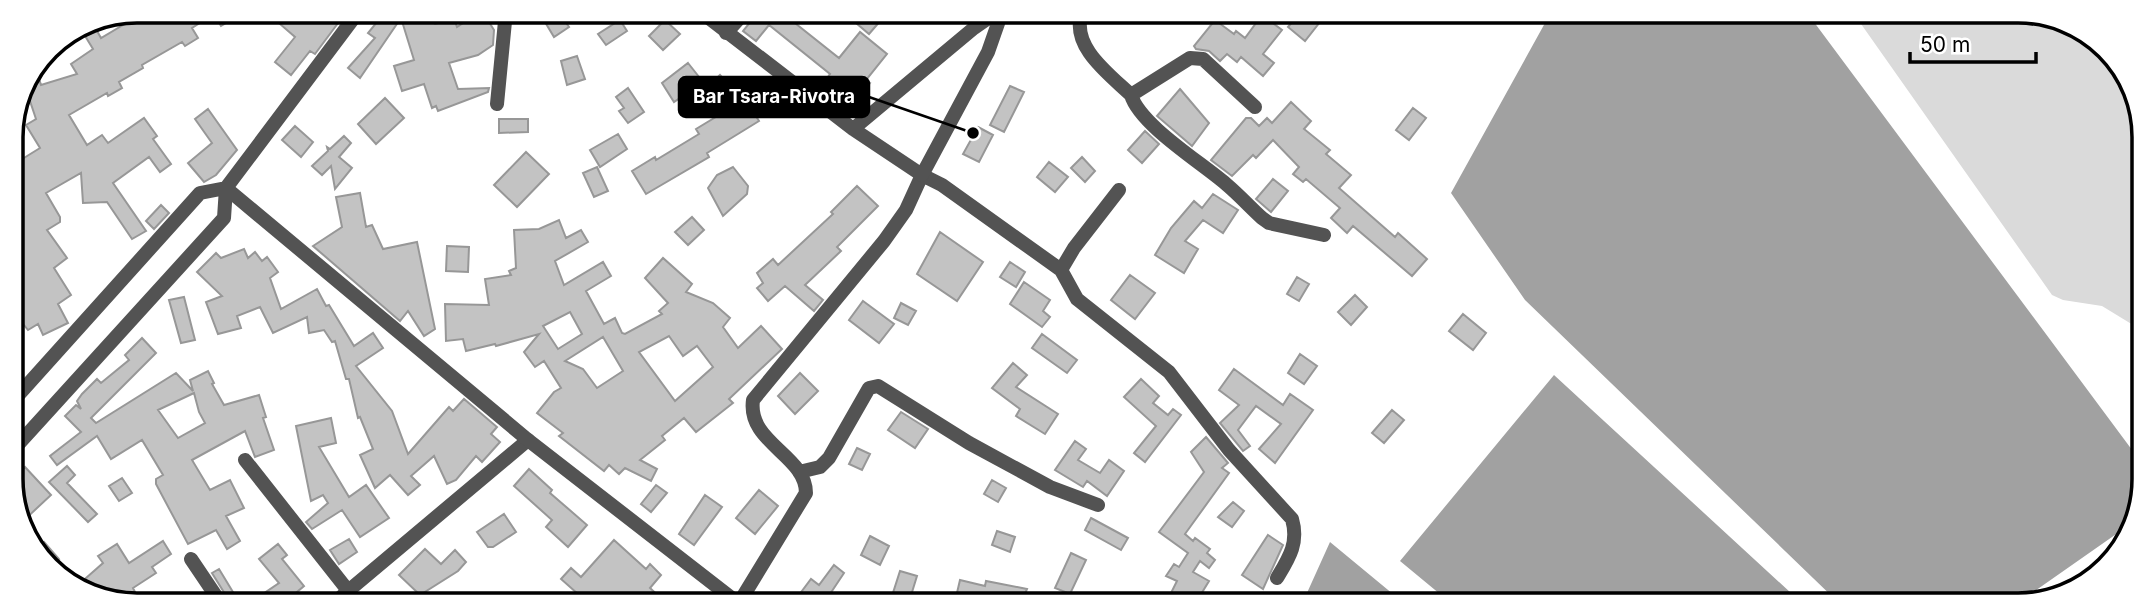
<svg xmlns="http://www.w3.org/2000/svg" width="2155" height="616" font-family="Inter,sans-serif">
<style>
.green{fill:#dadada}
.water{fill:#a1a1a1}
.building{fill:#c3c3c3;stroke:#979797;stroke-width:2;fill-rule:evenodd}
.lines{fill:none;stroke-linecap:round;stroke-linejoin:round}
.minor{stroke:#535353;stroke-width:14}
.tertiary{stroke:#535353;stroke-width:14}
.rim{fill:none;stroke:#000;stroke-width:3.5}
.leader{fill:none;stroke:#000;stroke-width:2.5}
.callout-dot{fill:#000;stroke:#fff;stroke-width:2.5}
.callout{fill:#000;stroke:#000;stroke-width:2.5}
.callout-label{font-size:19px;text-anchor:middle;font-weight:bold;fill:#fff}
</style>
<rect width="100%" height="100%" fill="#fff"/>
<path class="green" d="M1854 14 2050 15 2113 53 2142 113 2141 334 2138 328 2102 306 2063 300 2052 295Z"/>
<path class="water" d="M1550 14H1808L2141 462 2140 496 2122 530 2015 605H1841L1525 300 1451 193Z
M1554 375 1804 605 1452 604 1400 561Z
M1330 542 1405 604H1302Z"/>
<path class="building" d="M137 10 247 11 221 26 214 14 192 28 198 38 185 46 182 42 142 65 143 68 119 82 122 88 108 96 107 93 69 115 87 145 102 135 108 143 144 118 157 136 153 139 171 164 160 172 149 157 113 183 146 231 132 239 107 202 83 203 81 173 46 193 60 217V222L47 230 67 258 54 268 71 295 58 304 68 323 43 335 38 324 28 330 12 310V293L20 286 12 272 11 166 40 148 26 125 36 119 27 92 37 72 41 85 77 74 71 64 93 49 79 26 91 20 101 38 128 22 123 13Z
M292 11H347L315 54 310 51 291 75 275 62 295 37 280 24Z
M386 11H420L435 24 454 19 457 27 482 11 494 30 493 45 478 55 449 63 458 89 489 88 488 92 438 111 436 106 432 108 424 84 402 91 394 66 414 60 401 18 360 78 348 68 375 38 368 33Z
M754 12H781L839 58 860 32 887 54 866 80 870 83 847 112 818 90 830 74 769 25 756 41 743 31 756 15Z
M843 12H888L869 34Z
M559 13 569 27 554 37 545 22Z
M1300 13H1327L1305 41 1288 27Z
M1262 15 1282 30 1263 54 1274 63 1263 76 1241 57 1237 62 1227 54 1220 61 1209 51 1196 49 1194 46 1215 20 1234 34 1236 31 1245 38Z
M620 20 627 31 606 45 598 34Z
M665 20 680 34 663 50 649 36Z
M577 56 585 79 567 85 561 61Z
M688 63 703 82 674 102 662 83Z
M720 75 743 100 745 99 759 121 707 153 709 157 646 194 632 171 655 157 656 160 699 134 696 129 724 112 704 90Z
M1010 86 1024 92 1004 132 990 125Z
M628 88 644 112 628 123 619 111 624 108 616 97Z
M1180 89 1209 123 1192 146 1157 116Z
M385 98 404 118 376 144 358 124Z
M1291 102 1311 121 1304 129 1330 150 1326 154 1351 175 1339 188 1395 237 1398 233 1427 259 1412 276 1353 226 1347 233 1331 218 1340 208 1306 179 1303 182 1293 174 1299 167 1273 140 1256 158 1253 155 1232 176 1211 160 1246 118H1251L1259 126 1267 118 1272 123Z
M1413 108 1426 118 1409 140 1396 130Z
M208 109 237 150 216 175 204 182 188 163 212 143 195 119Z
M499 119H528V132L499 133Z
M295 126 313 142 301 157 282 140Z
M978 127 993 135 979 162 963 154Z
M1145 131 1159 144 1142 163 1128 150Z
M618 134 627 149 600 167 590 150Z
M344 136 351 143 339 157 352 168 335 189 331 166 322 175 312 166 328 151 327 147 330 149Z
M526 152 549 174 517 207 494 185Z
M1082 157 1095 171 1085 182 1071 168Z
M1049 162 1068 177 1055 192 1037 177Z
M597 167 608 191 594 197 583 173Z
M733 167 748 186 747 194 723 216 708 188 717 175Z
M1273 179 1288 191 1271 212 1256 199Z
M857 186 878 206 837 247 841 251 805 285 823 300 814 311 785 286 768 301 757 288 763 283 757 273 773 259 778 265 833 214 831 212Z
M360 193 366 227 372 225 383 249 417 242 435 329 424 336 408 311 400 321 313 246 342 227 336 197Z
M1213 194 1238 210 1223 233 1203 220 1185 241 1198 249 1184 273 1155 255 1171 228 1194 201 1202 208Z
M161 205 169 213 154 229 146 221Z
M692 217 704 230 688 245 675 232Z
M559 220 566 238 581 230 588 242 555 261 564 285 603 262 611 276 586 291 604 324 615 318 622 333 625 334 662 314 659 311 668 303 645 278 663 258 692 284 686 292 713 303 730 318 723 327 738 348 761 326 782 349 729 399 733 403 696 432 684 418 662 436 665 440 640 460 657 469 651 481 625 468 619 474 609 465 604 471 559 436 563 433 537 413 554 392 561 388 544 361 535 367 524 352 539 334 496 346 495 344 466 351 463 339 446 341 445 304 489 305 485 279 511 275 509 271 516 268 514 230 539 229ZM570 312 582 334 558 349 543 326ZM669 336 683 356 697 346 713 367 675 401 639 352ZM603 337 623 371 597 388 583 369 565 361Z
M940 232 983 262 957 301 917 274Z
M447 246 469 247 468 272 446 271Z
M244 249 248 258 255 252 262 261 267 257 278 272 270 278 281 309 317 289 326 306 329 305 354 346 373 333 383 348 356 366 392 411 408 454 449 407 453 411 464 399 497 427 491 434 500 442 482 462 476 456 456 480 447 484 434 456 411 476 420 485 408 495 390 475 375 488 360 455 373 449 360 417 358 418 349 379H346L335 341 332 342 324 330 309 333 307 317 273 333 260 307 237 316 241 328 218 334 206 302 222 296 197 272 216 253 221 258Z
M1010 262 1025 272 1016 287 1000 277Z
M1130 275 1155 293 1135 319 1111 300Z
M1297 277 1309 284 1299 301 1287 294Z
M1024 282 1050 300 1043 311 1050 317 1042 327 1010 304Z
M1355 295 1367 307 1351 325 1338 312Z
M184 297 195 340 181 343 169 300Z
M863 301 894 324 879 343 849 320Z
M901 303 916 311 908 325 894 318Z
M1463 314 1486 333 1473 350 1449 331Z
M1042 334 1077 360 1067 373 1032 348Z
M142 338 156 353 91 418 96 423 176 373 193 391 190 380 208 371 214 383 212 384 224 405 259 395 266 417 263 418 274 450 255 457 245 431 192 460 210 490 230 480 244 508 226 516 240 541 227 549 216 530 188 544 156 484V479L163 475 142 440 111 459 97 436 57 465 50 456 81 432 65 416 76 405 81 409 77 401 82 394 97 379 101 383 129 360 125 355ZM194 393 199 412 205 423 178 438 158 410Z
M1300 354 1317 366 1304 384 1288 373Z
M1013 363 1027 375 1016 387 1058 414 1045 434 1016 416 1020 409 992 388Z
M1234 369 1283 405 1290 394 1313 410 1275 463 1259 449 1281 424 1256 406 1238 430 1250 446 1243 451 1220 423 1239 405 1219 390Z
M800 373 818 391 795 414 778 396Z
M1141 379 1159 396 1153 403 1168 415 1173 409 1181 415 1145 462 1134 453 1156 426 1124 397Z
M1392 410 1404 420 1384 443 1372 433Z
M901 412 928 429 915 448 888 430Z
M331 418 336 443 319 447 349 497 366 485 389 518 360 537 342 510 312 529 306 522 328 503 323 495 311 501 296 426Z
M1206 437 1228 463 1222 468 1229 473 1185 534 1193 541 1195 538 1210 549 1207 553 1215 560 1209 568 1200 561 1193 572 1209 581 1195 604 1166 603 1177 581 1166 576 1174 564 1179 567 1188 553 1159 532 1204 472 1191 452Z
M1075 441 1086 449 1078 460 1100 473 1109 460 1124 471 1107 496 1087 481 1083 487 1055 470Z
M857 448 870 454 862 470 849 464Z
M67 466 75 475 67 483 97 514 88 522 49 482Z
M25 467 51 495 22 522 13 503V479Z
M529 469 552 490 550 493 587 525 568 547 546 527 552 520 514 486Z
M122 478 132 493 119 501 109 486Z
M992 480 1006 488 998 502 984 494Z
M656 485 667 493 651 512 641 504Z
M759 490 778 506 755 534 736 518Z
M705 495 722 507 694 545 679 534Z
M1233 502 1244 511 1232 527 1218 517Z
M504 514 516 532 493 547H488L477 532Z
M1091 518 1128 538 1121 550 1085 530Z
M997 531 1015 537 1010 552 992 545Z
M1268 535 1283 545 1263 589 1242 575Z
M870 536 889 546 880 565 861 555Z
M349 539 357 552 339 564 330 550Z
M614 540 646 569 650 564 661 575 650 588 665 602H587L561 579 571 568 581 577Z
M163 541 171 554 152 567 156 573 133 588 136 594 124 601H105L78 585 103 563 98 556 117 544 129 563Z
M44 542 59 559 49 567 40 559 36 550Z
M278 544 287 555 282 559 304 586 285 602H251L279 583 259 559Z
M425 549 441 564 455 550 466 562 458 571 420 595 399 575Z
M1071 553 1086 560 1070 594 1055 588Z
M834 565 844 573 824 603H793L811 579 819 585Z
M219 569 239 602H230L212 573Z
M900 571 917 576 909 602 892 596Z
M960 580 985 586 986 581 1027 589 1021 603H958L959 598 956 597Z"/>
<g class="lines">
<path class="minor" d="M1082 13C1070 46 1109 74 1131 95L1190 58 1203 59 1255 107
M726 33 745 12
M1131 95C1140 125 1202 163 1226 184 1239 195 1250 207 1262 218L1269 223 1324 235
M497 104 506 11
M1119 190 1074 248 1061 270 1077 299 1169 372 1229 450 1292 519C1299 543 1289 558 1277 578
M245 460 357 602
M799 472 820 467 829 458 869 388 878 386 969 443 1050 487 1098 505
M191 559 220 602
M335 602 528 440
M739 603 806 493C806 455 747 443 753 400L884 241 906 210 922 175 942 185 1061 270"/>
<path class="tertiary" d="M701 12 853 129 922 175 988 52 1002 12
M853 129 974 28 997 12
M12 402 200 193 226 188 528 440 738 603
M13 450 224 218 226 188 359 11"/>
</g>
<path d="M0 0H2155V616H0ZM137 23H2018A114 114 0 0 1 2132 137V479A114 114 0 0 1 2018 593H137A114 114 0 0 1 23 479V137A114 114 0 0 1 137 23Z" fill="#fff" fill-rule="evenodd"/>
<path class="rim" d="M137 23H2018A114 114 0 0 1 2132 137V479A114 114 0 0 1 2018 593H137A114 114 0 0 1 23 479V137A114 114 0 0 1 137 23Z"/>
<path class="leader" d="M973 133L869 97"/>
<circle class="callout-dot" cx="973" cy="133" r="7"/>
<rect class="callout" x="679" y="77" width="190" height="40" rx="7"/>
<g class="callout-label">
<text x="774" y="103">Bar Tsara-Rivotra</text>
</g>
<path d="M1910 52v10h126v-10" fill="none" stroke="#000000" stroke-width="3.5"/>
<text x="1920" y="52" font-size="21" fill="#000000" stroke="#ffffff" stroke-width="5" paint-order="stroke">50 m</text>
</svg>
